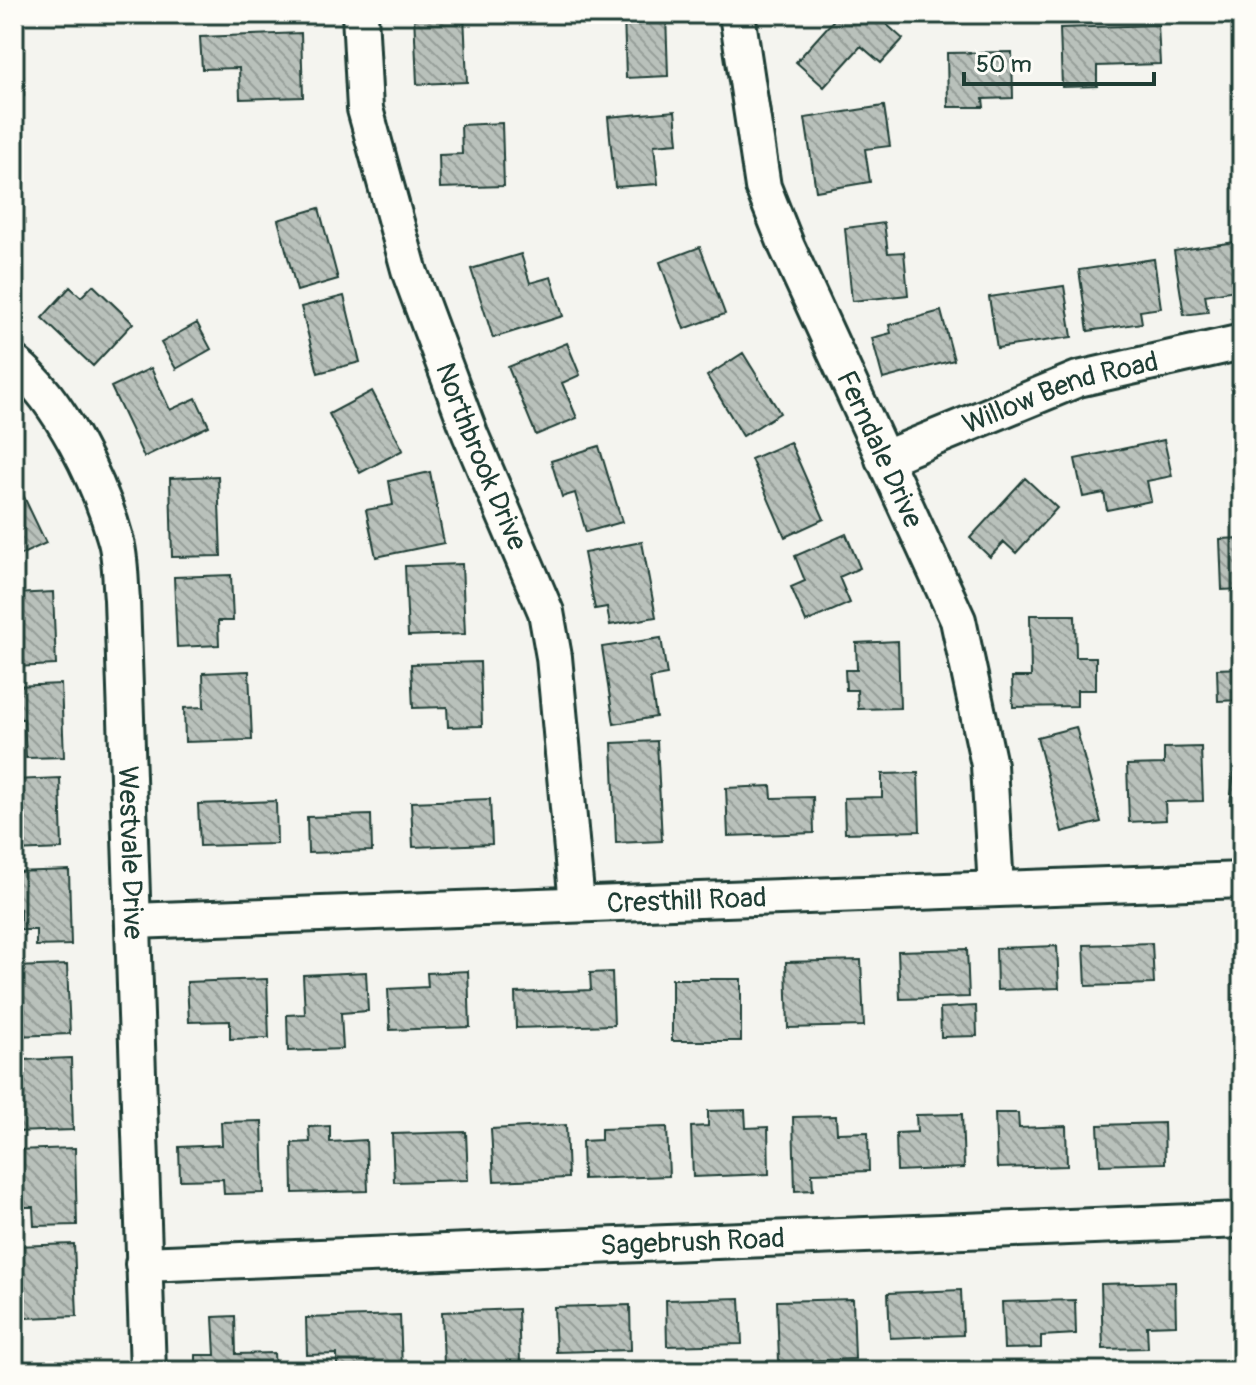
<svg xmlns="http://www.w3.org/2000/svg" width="1256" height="1385" font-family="Pangolin,sans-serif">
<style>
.building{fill:url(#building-back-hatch);stroke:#1f3d34;stroke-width:2}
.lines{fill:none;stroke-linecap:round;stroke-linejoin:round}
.minor-casing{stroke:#1f3d34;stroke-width:40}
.minor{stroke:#fdfcf7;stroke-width:34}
.labels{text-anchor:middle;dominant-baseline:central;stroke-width:7;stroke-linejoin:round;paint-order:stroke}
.street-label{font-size:28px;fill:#1f3d34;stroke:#fdfcf7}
</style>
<defs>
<pattern id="building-back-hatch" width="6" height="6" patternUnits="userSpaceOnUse" patternTransform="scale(2)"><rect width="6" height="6" fill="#b9c1bb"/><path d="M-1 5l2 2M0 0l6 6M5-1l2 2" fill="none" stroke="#969e99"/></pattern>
</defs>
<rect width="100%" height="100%" fill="#f4f4ef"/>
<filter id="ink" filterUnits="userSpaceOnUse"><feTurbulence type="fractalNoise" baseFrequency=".0125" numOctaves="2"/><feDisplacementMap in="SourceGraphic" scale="16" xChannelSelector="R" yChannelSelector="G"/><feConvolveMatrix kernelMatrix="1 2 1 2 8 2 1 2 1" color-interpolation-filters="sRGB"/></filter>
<g filter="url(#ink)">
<path class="building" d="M414 14H464L467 82 417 84Z
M624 14H666L668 76 626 78Z
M839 14H875L903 39 881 63 861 46 824 87 796 62Z
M1158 25 1160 64 1097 66V86L1062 87 1060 28Z
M301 33 303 97 240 99 239 68 202 69 200 37Z
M14 51H22L24 96H14Z
M1012 52 1013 98 983 99 984 107H948L947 53Z
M884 106 890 146 865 149 870 182 816 191 805 118Z
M675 111 678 143 654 145 658 184 615 187 608 117Z
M502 123 504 186 440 188 439 155 462 154 461 125Z
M319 208 338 279 297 291 278 220Z
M884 223 888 253 904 252 908 295 852 301 845 228Z
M1242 241V289L1205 295 1208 312 1184 315 1174 251Z
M700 247 725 314 684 329 660 262Z
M521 254 530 283 551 277 563 316 493 338 471 269Z
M1154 259 1161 308 1140 311 1142 323 1088 331 1079 270Z
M93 285 133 323 93 366 42 318 70 287 81 297Z
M1064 286 1072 337 997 348 989 297Z
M344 296 360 362 318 373 301 307Z
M941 311 954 360 883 379 872 338 891 333 889 325Z
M197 323 211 349 176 369 161 343Z
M567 343 580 375 562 383 577 418 536 435 508 367Z
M743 353 780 413 743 436 707 376Z
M151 368 170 410 196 398 209 426 144 457 111 387Z
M372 391 403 450 360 473 329 414Z
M1231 426H1242V497H1234Z
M1164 440 1172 476 1147 481 1151 501 1107 510 1104 493 1083 497 1075 459Z
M790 442 824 519 785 537 751 459Z
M599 446 622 522 586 532 575 493 562 497 551 461Z
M430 472 444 543 376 557 366 510 393 505 389 481Z
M14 476 46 543 14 558Z
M218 476 221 556 172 557 170 478Z
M1025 478 1057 508 1016 553 1004 542 990 557 970 538Z
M846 534 860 568 839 577 850 603 806 622 791 587 805 581 795 556Z
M1242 538V610L1241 589 1222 590 1220 539Z
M642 542 656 617 610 625 607 607 595 609 584 553Z
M462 564 465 634 408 636 405 566Z
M231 575 233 621H218L219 645 177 647 174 577Z
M53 592 56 665 14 667V594Z
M1030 615H1075L1076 657H1096V690H1077V706L1013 707 1012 677H1031Z
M661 638 667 675 650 678 656 717 614 724 602 647Z
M898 641 900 708 858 709 857 690H846L845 670H857L856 643Z
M480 662 482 726 448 727 447 707 413 708 411 664Z
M1242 668V700L1218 701 1217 669Z
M249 671 252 740 185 742 184 708 204 707 203 673Z
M61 684 64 757 26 758 24 719H14V686Z
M1240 724H1242V806L1230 804Z
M1076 727 1101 822 1062 832 1037 737Z
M657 741 662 841 616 843 612 743Z
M1201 747 1203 801 1165 802 1166 820 1129 822 1127 765 1164 764V748Z
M918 773 920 831 845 833 844 798 882 797V774Z
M60 778 62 849 14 851V780Z
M771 786 772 798 813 797 814 833 728 836 726 788Z
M490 799 492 844 413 847 411 802Z
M276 801 277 844 200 846 198 804Z
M371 815 372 851 308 853 307 817Z
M69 870 71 945 36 946V930H20V909H14V872Z
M1152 943 1154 984 1086 986 1084 945Z
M1057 946 1059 988 997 990 996 948Z
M967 949 969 997 900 999 898 951Z
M861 960 864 1026 788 1028 786 962Z
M67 965 70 1034 14 1036V967Z
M468 971 470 1027 390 1030 388 989 428 987 427 973Z
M366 972 368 1011 341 1013 343 1049 288 1051 287 1015 305 1014 303 975Z
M612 972 614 1025 516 1028 515 993 591 990 590 973Z
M267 979 269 1038 230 1039V1021L189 1022 187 982Z
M672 979H741V1041H672Z
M976 1006 977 1036 941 1037 940 1008Z
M71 1058 73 1130 14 1132V1081H22L21 1060Z
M745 1110 746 1128 768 1127 769 1174 693 1177 691 1127 708 1126V1111Z
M995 1113H1018L1019 1128 1066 1126 1067 1166 997 1168Z
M962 1114 964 1168 897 1171 896 1133 917 1132 916 1115Z
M836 1116 837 1133 868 1132 869 1171 812 1173 813 1190 795 1191 793 1117Z
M262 1121 264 1193 224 1194 223 1179 180 1180 179 1147 222 1145 221 1122Z
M1164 1123 1165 1163 1100 1165 1098 1125Z
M566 1125 568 1178 494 1181 491 1129Z
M330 1126V1142L366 1140 368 1191 293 1193 292 1143 310 1142 309 1127Z
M667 1127 669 1176 583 1179 582 1141 601 1140V1129Z
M466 1132 468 1180 394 1182 392 1134Z
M75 1148 77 1225 34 1226 33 1207H14V1150Z
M74 1244 77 1316 25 1318V1300H14V1246Z
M1175 1282 1176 1325 1147 1326 1148 1348 1103 1349 1101 1284Z
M961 1290 963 1335 890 1338 888 1293Z
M740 1298 742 1344 667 1346 666 1300Z
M853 1299 855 1359 779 1362 777 1301Z
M1075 1300 1076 1334 1041 1336V1348L1004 1349 1002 1302Z
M630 1305 631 1350 556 1352 554 1307Z
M518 1309 520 1361 444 1364 442 1312Z
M400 1315 402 1369 337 1371V1354L307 1355 306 1318Z
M235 1316 236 1354 274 1353 275 1371H196V1355H215L213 1317Z"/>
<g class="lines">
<g class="minor-casing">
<g id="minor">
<path id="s1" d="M360 14 365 109 410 273 470 434 546 612 554 657 577 904"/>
<path id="s2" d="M737 14 763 187 787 247 958 620 989 765 996 889"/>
<path id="s3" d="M14 363C60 399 100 483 115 538 121 557 120 580 122 599L148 1371"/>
<path id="s4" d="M883 459 1078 379 1242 342"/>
<path id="s5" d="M133 921 1242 880"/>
<path id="s6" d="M143 1264 1242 1220"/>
</g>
</g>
<use href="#minor" class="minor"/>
</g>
</g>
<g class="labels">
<g class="street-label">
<text stroke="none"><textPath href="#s4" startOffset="190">Willow Bend Road</textPath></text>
<text stroke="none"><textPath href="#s2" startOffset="462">Ferndale Drive</textPath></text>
<text stroke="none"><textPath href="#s1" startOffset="462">Northbrook Drive</textPath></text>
<text stroke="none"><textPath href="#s3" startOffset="520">Westvale Drive</textPath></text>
<text stroke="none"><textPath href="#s5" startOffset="554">Cresthill Road</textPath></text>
<text stroke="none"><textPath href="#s6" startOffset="550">Sagebrush Road</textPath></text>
</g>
</g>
<rect width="1256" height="1385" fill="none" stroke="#fdfcf7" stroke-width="48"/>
<rect x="24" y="24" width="1208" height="1337" fill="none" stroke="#1f3d34" stroke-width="3" filter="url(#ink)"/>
<path d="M964 72v12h190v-12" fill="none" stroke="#1f3d34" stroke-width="4"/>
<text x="976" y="72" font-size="24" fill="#1f3d34" stroke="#fdfcf7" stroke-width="6" paint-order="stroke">50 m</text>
</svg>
